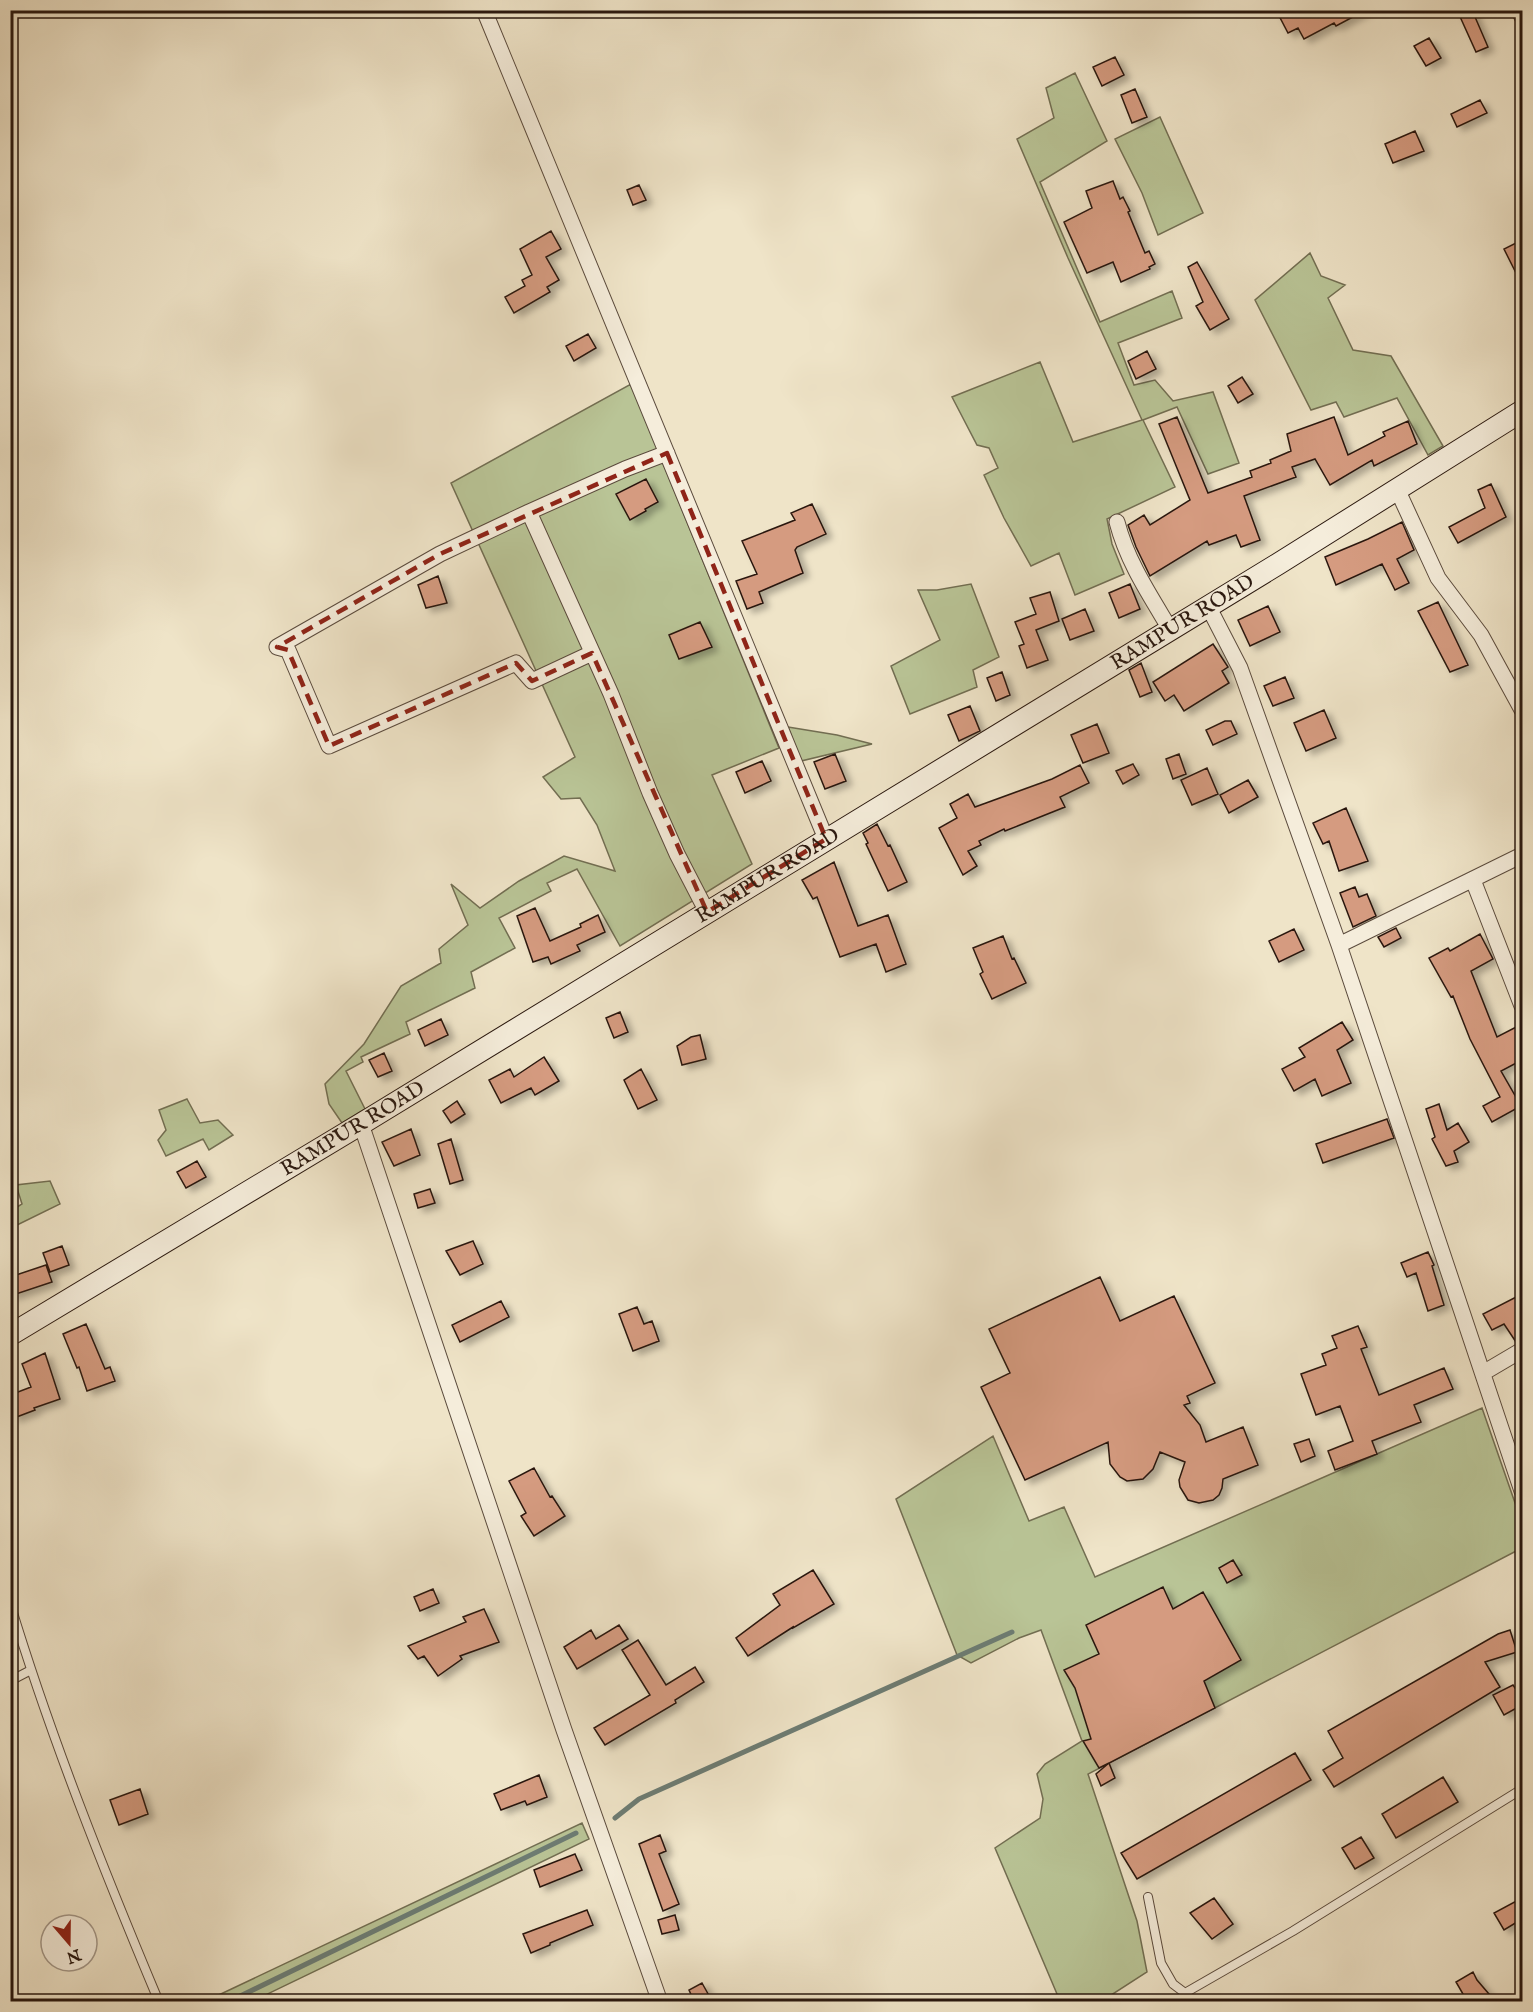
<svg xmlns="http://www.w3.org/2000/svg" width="1533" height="2012" font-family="'IM FELL English',serif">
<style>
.green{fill:#b9c496;stroke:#726e52;stroke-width:1.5}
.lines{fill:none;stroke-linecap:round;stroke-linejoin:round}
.stream{stroke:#6d7c73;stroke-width:5}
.building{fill:#d59b80;stroke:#2a180f;stroke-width:1.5;filter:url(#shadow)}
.service-casing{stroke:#5b4b3d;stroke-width:10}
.minor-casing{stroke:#5b4b3d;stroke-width:17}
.secondary-casing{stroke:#2a180f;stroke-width:23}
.service{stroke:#f5eddb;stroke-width:8}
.minor{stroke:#f5eddb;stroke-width:15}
.secondary{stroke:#f5eddb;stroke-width:21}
.marked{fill:none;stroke:#8f2418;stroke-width:4.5;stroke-dasharray:12 8;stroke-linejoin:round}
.labels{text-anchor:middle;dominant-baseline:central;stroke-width:4.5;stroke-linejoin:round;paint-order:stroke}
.street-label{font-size:21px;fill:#2a180f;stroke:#f5eddb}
</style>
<defs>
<filter id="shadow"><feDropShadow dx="6" dy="4" stdDeviation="3" flood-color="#0004"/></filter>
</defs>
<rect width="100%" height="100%" fill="#efe4c8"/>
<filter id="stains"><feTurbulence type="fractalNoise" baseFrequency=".00333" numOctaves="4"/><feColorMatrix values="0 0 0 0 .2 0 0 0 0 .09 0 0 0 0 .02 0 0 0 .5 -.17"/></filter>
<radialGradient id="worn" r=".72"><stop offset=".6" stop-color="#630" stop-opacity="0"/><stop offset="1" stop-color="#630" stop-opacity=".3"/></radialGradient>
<path class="green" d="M1075 73 1107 141 1040 182 1100 322 1172 291 1182 318 1118 343 1134 385 1155 380 1173 401 1213 392 1239 463 1208 474 1177 407 1143 420 1175 487 1107 519 1112 544 1124 574 1075 595 1059 553 1031 566 1004 518 984 475 998 468 989 448 977 445 952 397 1040 362 1073 442 1142 420 1068 258 1017 139 1054 118 1046 88Z
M1160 117 1203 213 1158 235 1142 193 1115 139Z
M1310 253 1321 276 1345 285 1328 298 1353 350 1391 356 1443 446 1428 455 1397 398 1344 417 1336 402 1311 410 1255 300Z
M631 384 779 748 712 775 752 864 620 946 577 869 547 883 551 891 499 918 515 948 471 972 475 988 406 1022 410 1034 361 1057 363 1062 346 1071 365 1109 342 1123 329 1104 325 1084 364 1044 401 986 441 963 439 949 468 925 451 884 480 908 519 881 564 856 615 871 597 825 580 798 561 799 543 777 575 757 451 483Z
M971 584 999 657 973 670 977 687 910 714 891 666 940 640 918 590H937Z
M788 727 837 735 872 744 801 761Z
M187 1099 200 1123 218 1120 233 1135 209 1150 203 1139 166 1156 158 1140 166 1130 159 1110Z
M50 1181 60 1204 11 1228V1211L22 1204 16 1185Z
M1482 1408 1522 1523V1548L1088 1774 1137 1921 1147 1972 1102 2001H1060L995 1848 1040 1818 1043 1799 1037 1774 1045 1764 1082 1741 1041 1630 1019 1638 971 1663 957 1655 896 1499 993 1436 1029 1521 1064 1507 1095 1577Z
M582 1823 589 1839 253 2001H206Z"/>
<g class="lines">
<path class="stream" d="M615 1818 639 1799 1012 1632
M228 2002 576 1833"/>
</g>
<path class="building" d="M1276 10H1366L1336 26 1334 23 1304 39 1298 28 1288 33Z
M1457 10H1472L1488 47 1476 52Z
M1429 38 1441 58 1426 66 1414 46Z
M1115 57 1124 75 1102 86 1093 67Z
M1135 89 1147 117 1132 123 1121 95Z
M1480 100 1487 113 1457 127 1451 114Z
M1415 131 1424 151 1393 163 1385 144Z
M1113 181 1120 199 1123 197 1130 211 1128 212 1145 253 1149 251 1155 264 1149 267 1150 269 1121 282 1113 262 1087 273 1064 222 1092 208 1086 191Z
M639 185 646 200 633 205 627 190Z
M551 231 561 249 546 257 559 280 547 287 550 292 514 313 505 297 525 286 522 280 532 275 520 249Z
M1522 240V285L1504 249Z
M1197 262 1229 319 1210 330 1196 306 1203 302 1188 267Z
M588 334 596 348 574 361 566 346Z
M1147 351 1156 369 1136 379 1128 361Z
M1242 377 1253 394 1238 403 1228 386Z
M1177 417 1208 493 1252 477 1250 471 1271 463 1270 460 1291 451 1287 434 1334 417 1348 455 1385 436 1383 432 1408 421 1417 444 1374 466 1372 460 1330 485 1315 459 1292 467 1296 477 1244 496 1260 540 1241 547 1236 535 1209 545 1207 541 1150 576 1136 547 1128 525 1144 515 1150 525 1190 500 1159 424Z
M646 479 658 502 645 509 646 511 630 520 616 494Z
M1491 484 1506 517 1458 543 1449 527 1485 508 1478 490Z
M812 504 826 534 797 547 795 550 803 573 759 592 763 603 747 609 736 581 757 574 742 541 795 520 791 513Z
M1402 522 1414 550 1397 559 1409 583 1395 590 1382 564 1336 585 1325 557 1368 539Z
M438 576 447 603 426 608 418 585Z
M1130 584 1140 609 1119 618 1109 593Z
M1050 592 1059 621 1036 630 1048 660 1027 668 1019 646 1024 644 1015 622 1036 614 1030 598Z
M1438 602 1468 665 1450 672 1418 611Z
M1268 606 1280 632 1250 646 1238 620Z
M1085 609 1094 631 1070 640 1062 619Z
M700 622 712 647 679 659 669 635Z
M1213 644 1228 667 1222 671 1229 683 1184 711 1174 695 1165 701 1153 682Z
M1141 663 1152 692 1140 697 1129 670Z
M1002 672 1010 695 996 701 987 678Z
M1285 677 1294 698 1273 706 1264 686Z
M970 706 980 731 959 741 948 715Z
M1324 710 1336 738 1306 751 1294 723Z
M1225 721H1231L1237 734 1213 745 1206 730Z
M1097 724 1109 753 1083 763 1071 735Z
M835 754 846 781 825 789 814 762Z
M1179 754 1186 774 1173 779 1166 759Z
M762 761 771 781 745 793 736 772Z
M1133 764 1139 775 1123 784 1116 771Z
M1080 765 1089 783 1060 797 1065 807 1005 831 1004 829 979 841 981 845 968 851 977 866 963 875 939 828 957 818 950 804 968 794 975 807 1052 779Z
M1207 768 1218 794 1192 805 1181 780Z
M1248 780 1258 797 1229 813 1220 795Z
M1346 808 1368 861 1339 871 1329 841 1323 844 1313 823Z
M877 824 888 846 890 845 907 882 888 891 866 844 868 843 863 833Z
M834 862 858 926 888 915 906 964 886 972 876 944 840 957 817 897 813 899 802 880Z
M1355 887 1359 897 1367 894 1376 916 1353 927 1340 893Z
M535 908 550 941 581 927 580 924 598 915 605 932 577 945 580 951 551 964 548 957 533 962 517 916Z
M1396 928 1401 938 1384 947 1378 937Z
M1294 929 1304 950 1279 962 1269 941Z
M1480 934 1493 959 1471 971 1497 1037 1522 1024V1060L1501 1071 1521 1106 1492 1122 1483 1106 1500 1097 1470 1039 1453 996 1451 997 1429 958 1448 948 1450 951Z
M1003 936 1012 959 1014 958 1026 983 992 999 980 974 983 972 973 948Z
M620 1012 628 1032 614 1038 606 1018Z
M441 1019 448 1035 425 1046 418 1030Z
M1342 1022 1353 1040 1337 1050 1351 1083 1322 1096 1315 1079 1294 1091 1282 1069 1305 1057 1299 1048Z
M700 1035 706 1059 682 1065 677 1046 691 1037Z
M384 1053 392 1071 378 1077 369 1060Z
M544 1057 559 1081 535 1095 531 1088 501 1103 489 1080 510 1069 514 1077Z
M641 1069 657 1100 638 1109 624 1080Z
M457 1101 465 1114 451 1123 443 1111Z
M1439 1104 1447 1130 1458 1123 1469 1142 1454 1151 1458 1162 1446 1166 1432 1139 1435 1137 1426 1109Z
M1387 1119 1394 1138 1323 1163 1316 1144Z
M411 1129 420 1155 394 1166 382 1142Z
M451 1139 463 1180 450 1184 438 1144Z
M197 1161 206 1177 186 1188 177 1172Z
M430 1189 435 1203 418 1208 414 1194Z
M473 1241 483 1264 460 1275 446 1251Z
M62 1246 69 1265 50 1272 43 1253Z
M1428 1252 1434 1265 1432 1266 1444 1305 1428 1311 1416 1273 1407 1277 1401 1263Z
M46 1265 52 1282 10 1296V1277Z
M1100 1277 1120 1321 1174 1296 1215 1383 1187 1396 1190 1403 1184 1405 1200 1425 1206 1442 1243 1427 1258 1465 1223 1479 1222 1488 1219 1495 1213 1500 1199 1503 1188 1500 1180 1487 1179 1480 1185 1462 1160 1452 1153 1469 1143 1479 1127 1481 1120 1477 1110 1464 1108 1442 1025 1480 981 1387 1010 1373 989 1329Z
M1522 1294V1340L1516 1342 1504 1324 1492 1330 1483 1314Z
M501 1301 509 1317 460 1342 452 1325Z
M637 1307 644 1324 652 1321 659 1341 633 1351 619 1314Z
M86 1324 105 1369 110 1367 115 1381 87 1391 79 1367 77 1368 63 1334Z
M1358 1326 1367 1347 1361 1349 1379 1395 1444 1368 1453 1389 1414 1405 1421 1422 1372 1441 1377 1454 1335 1470 1328 1451 1353 1441 1340 1406 1316 1415 1301 1374 1326 1365 1322 1354 1337 1348 1332 1336Z
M45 1353 60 1399 34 1408 35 1410 14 1418 10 1410V1395L31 1387 22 1364Z
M1309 1439 1315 1456 1301 1462 1294 1444Z
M534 1468 550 1497 552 1496 565 1516 534 1536 521 1516 526 1513 509 1481Z
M1233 1560 1242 1575 1227 1583 1219 1568Z
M813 1570 834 1604 793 1628V1627L748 1656 736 1638 780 1605 773 1594Z
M1163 1587 1173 1609 1203 1592 1241 1660 1204 1681 1215 1708 1109 1763 1115 1778 1101 1786 1096 1774 1109 1763 1099 1768 1083 1741 1091 1739 1075 1688 1064 1670 1099 1654 1086 1625Z
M433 1589 439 1603 420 1611 414 1597Z
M484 1609 499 1642 460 1656 462 1659 438 1676 424 1656 418 1659 408 1646 466 1622 463 1617Z
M619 1625 628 1639 577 1669 564 1647 591 1630 596 1639Z
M1510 1630 1517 1652 1485 1662 1500 1687 1334 1787 1323 1770 1343 1758 1328 1731 1498 1634Z
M638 1640 666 1685 695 1667 704 1682 675 1700 676 1703 605 1745 594 1728 650 1695 622 1650Z
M1522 1684V1705L1504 1715 1493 1695 1513 1685 1515 1688Z
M1295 1753 1311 1780 1137 1879 1121 1853Z
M539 1775 547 1797 527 1805 525 1801 501 1810 494 1794Z
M1443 1777 1458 1802 1396 1838 1382 1814Z
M140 1789 148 1814 119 1825 110 1800Z
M660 1835 666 1851 659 1854 679 1904 663 1911 639 1844Z
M1361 1837 1374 1858 1355 1869 1342 1848Z
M575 1854 582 1870 540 1887 534 1870Z
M1214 1898 1233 1924 1212 1939 1190 1913Z
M1522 1898V1919L1504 1930 1494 1913Z
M587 1910 593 1925 550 1943V1945L531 1953 523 1934Z
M675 1915 679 1930 662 1934 658 1920Z
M1473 1972 1477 1980 1495 2001H1467L1456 1982Z
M702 1983 712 2001H694L689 1990Z"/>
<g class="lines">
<g class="service-casing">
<path id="service" d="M10 1603C51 1738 104 1871 159 2002
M10 1681 31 1670
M1148 1897 1161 1963 1173 1984 1185 1993 1293 1931 1522 1789"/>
</g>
<g class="minor-casing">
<path id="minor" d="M484 10 826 839
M1519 10 1522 17
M667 453 625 469 529 512 611 694 650 793 677 854 707 912
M1397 489 1438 578 1481 635 1522 710
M529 512 440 554 277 647 288 650 329 746 516 663 532 681 592 653
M1117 522C1127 561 1149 594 1170 629
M1208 606 1240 668 1339 945 1522 1491
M1473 880 1522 1006
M1339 945 1522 855
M361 1124 564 1730 660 2002
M1483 1373 1522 1350"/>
</g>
<g class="secondary-casing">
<g id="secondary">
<path id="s1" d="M10 1335 361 1124 1278 564 1522 411"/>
</g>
</g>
<use href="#service" class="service"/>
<use href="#minor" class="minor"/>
<use href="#secondary" class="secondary"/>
</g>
<path class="marked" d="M667 453 826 839 707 912 592 653 532 681 516 663 329 746 288 650 277 647 440 554Z"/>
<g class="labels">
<g class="street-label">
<text stroke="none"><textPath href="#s1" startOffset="1372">RAMPUR ROAD</textPath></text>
<text stroke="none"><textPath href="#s1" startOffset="886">RAMPUR ROAD</textPath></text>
<text stroke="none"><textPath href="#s1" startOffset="400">RAMPUR ROAD</textPath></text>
</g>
</g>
<rect width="1533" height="2012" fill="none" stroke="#efe4c8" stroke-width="36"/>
<rect x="12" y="12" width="1509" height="1988" fill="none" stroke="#2a180f" stroke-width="3"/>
<rect x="18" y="18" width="1497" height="1976" fill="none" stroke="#2a180f" stroke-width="1.5"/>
<g transform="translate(69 1943) rotate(160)"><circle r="28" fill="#f5eddb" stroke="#a49889" stroke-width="1.5"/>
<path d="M0-4.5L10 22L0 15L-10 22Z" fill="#8f2418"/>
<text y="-9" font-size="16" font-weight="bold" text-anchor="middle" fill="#2a180f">N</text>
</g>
<rect width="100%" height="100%" filter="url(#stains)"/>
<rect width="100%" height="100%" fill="url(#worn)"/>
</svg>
